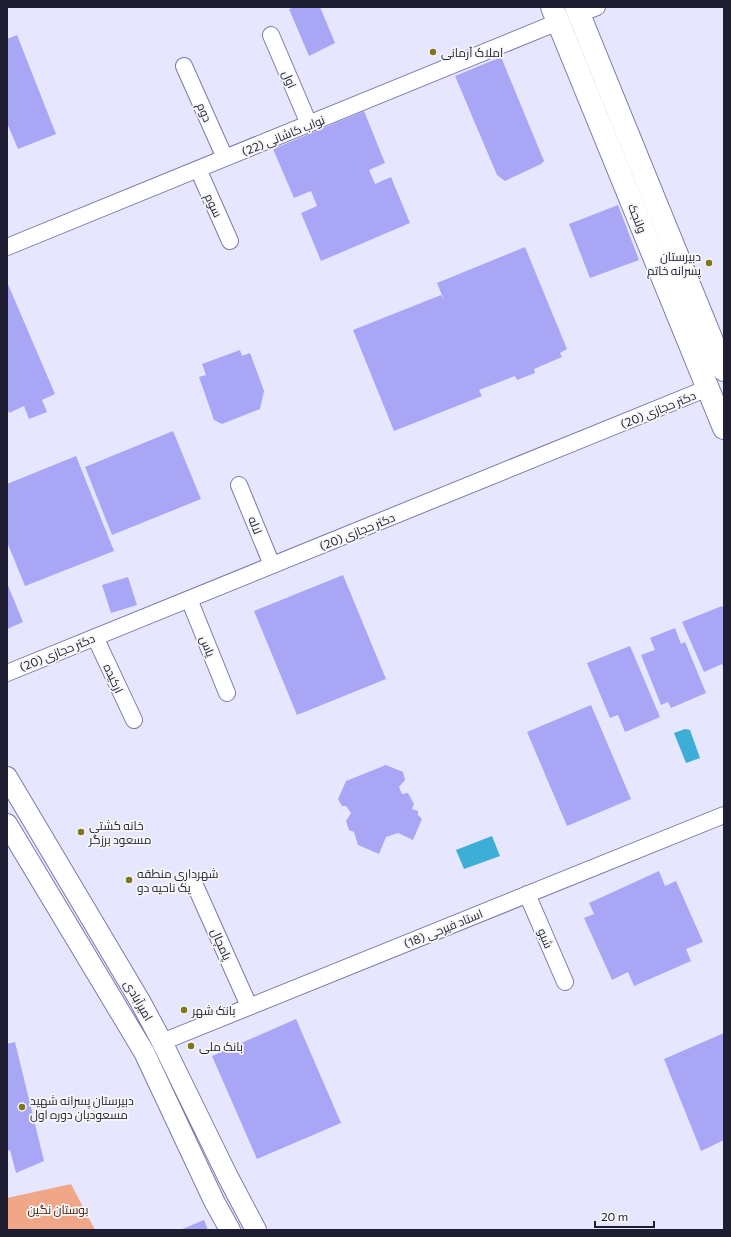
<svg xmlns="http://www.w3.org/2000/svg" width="731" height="1237" font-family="Commissioner,Cairo,sans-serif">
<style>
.green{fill:#efa787}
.water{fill:#3daed5}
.building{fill:#a9a6f6}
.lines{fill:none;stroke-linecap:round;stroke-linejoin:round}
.minor-casing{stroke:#7b7aad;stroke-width:18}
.tertiary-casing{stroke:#7b7aad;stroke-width:22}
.secondary-casing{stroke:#7b7aad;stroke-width:24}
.minor{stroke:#fff;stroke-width:16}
.tertiary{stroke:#fff;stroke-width:20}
.secondary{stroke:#fff;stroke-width:22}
.poi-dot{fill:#7d761a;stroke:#f6f6f6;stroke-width:1.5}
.labels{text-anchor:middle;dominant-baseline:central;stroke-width:3.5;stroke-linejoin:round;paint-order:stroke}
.poi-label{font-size:12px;fill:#1e1d32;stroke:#f6f6f6;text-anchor:start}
.street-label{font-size:12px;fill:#1e1d32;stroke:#f6f6f6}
.park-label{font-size:12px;fill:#48200c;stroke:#f6f6f6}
</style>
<rect width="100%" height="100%" fill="#e6e7fe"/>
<path class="green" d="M71 1184 95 1230H7V1198Z"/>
<path class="water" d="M685 729 690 730 700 758 686 763 674 733Z
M492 836 500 856 464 869 456 850Z"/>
<path class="building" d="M296 7H310V8L320 7 335 43 309 56 289 9Z
M17 35 56 134 18 149 7 123V39Z
M501 57 544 161 541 164 505 181 497 175 455 76Z
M364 111 385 163 369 170 375 184 391 177 410 223 321 261 301 213 317 206 311 191 294 198 273 149Z
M618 205 639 260 590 278 569 224Z
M525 247 567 349 560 353 562 357 534 369 535 373 517 380 515 376 479 390 482 396 394 431 353 330 441 295 444 300 437 283Z
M7 282 55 394 42 400 47 412 29 419 24 406 9 413 7 408Z
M240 350 242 356 250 353 264 391 260 409 222 424 214 420 199 377 206 375 202 364Z
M173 431 201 499 112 535 85 467Z
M76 456 114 551 25 586 7 542V484Z
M343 575 386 679 297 715 254 611Z
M128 577 137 605 111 613 102 585Z
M7 583 23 622 7 629Z
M722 606 724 609V668L722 664 704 672 682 622Z
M675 628 681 644 685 642 706 693 671 708 668 702 661 705 641 655 655 650 650 638Z
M630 646 660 717 625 732 618 715 610 718 587 663Z
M591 705 631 799 567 826 527 732Z
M386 765 403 772 405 780 399 787 402 794 408 793 414 804 412 809 418 811V815L422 819 413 840 398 833 386 837 379 854 358 845 354 832 349 830 346 821 351 813 346 806H342L338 799 346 781Z
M659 871 665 886 676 881 703 942 686 949 691 961 634 986 628 972 612 980 584 918 594 914 589 903Z
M296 1019 341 1123 257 1159 212 1056Z
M724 1033V1140L701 1151 664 1059Z
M15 1042 44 1161 16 1173 10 1150 7 1151V1044Z
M204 1220 208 1230H180Z"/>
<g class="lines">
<g class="minor-casing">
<path id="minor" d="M579 14 597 7
M271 35 309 124
M184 66 225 158
M198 169 230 241
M7 247 558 22
M239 485 272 565
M189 599 227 693
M95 637 134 720
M7 673 708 388
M194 883 249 1006
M527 894 565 982
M162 1042 724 815"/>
</g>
<g class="tertiary-casing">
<path id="tertiary" d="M7 777 140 1001 162 1042 228 1177 256 1230
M7 824 144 1052 214 1201 230 1230"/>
</g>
<g class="secondary-casing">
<path id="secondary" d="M552 7 724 428
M576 7 724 370"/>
</g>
<use href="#minor" class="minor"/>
<use href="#tertiary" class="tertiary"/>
<use href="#secondary" class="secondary"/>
</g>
<g class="poi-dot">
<circle cx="433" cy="52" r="4"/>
<circle cx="709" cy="263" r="4"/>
<circle cx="81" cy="832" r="4"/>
<circle cx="129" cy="880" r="4"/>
<circle cx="184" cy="1010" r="4"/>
<circle cx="191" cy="1046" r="4"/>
<circle cx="22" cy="1107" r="4"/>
</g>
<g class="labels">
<g class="poi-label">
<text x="441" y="52">املاک آرمانی</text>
<text x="701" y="256" text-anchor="end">دبیرستان<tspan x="701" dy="14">پسرانه خاتم</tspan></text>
<text x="89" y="825">خانه کشتی<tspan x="89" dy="14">مسعود برزگر</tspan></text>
<text x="137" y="873">شهرداری منطقه<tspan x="137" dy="14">یک ناحیه دو</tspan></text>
<text x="192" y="1010">بانک شهر</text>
<text x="199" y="1046">بانک ملی</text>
<text x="30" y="1100">دبیرستان پسرانه شهید<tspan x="30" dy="14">مسعودیان دوره اول</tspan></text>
</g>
<g class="street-label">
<text transform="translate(290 79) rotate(67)">اول</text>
<text transform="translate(205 112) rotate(66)">دوم</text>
<text transform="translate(283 135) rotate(-22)">نواب کاشانی (22)</text>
<text transform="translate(214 205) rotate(65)">سوم</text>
<text transform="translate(638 218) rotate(68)">ولنجک</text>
<text transform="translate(658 409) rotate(-22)">دکتر حجازی (20)</text>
<text transform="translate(256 525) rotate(68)">لاله</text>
<text transform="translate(357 531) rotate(-22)">دکتر حجازی (20)</text>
<text transform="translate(208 646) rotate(68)">یاس</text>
<text transform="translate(57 652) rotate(-22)">دکتر حجازی (20)</text>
<text transform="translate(114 678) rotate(65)">ارکیده</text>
<text transform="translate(443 928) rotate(-22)">استاد فیرحی (18)</text>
<text transform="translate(546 938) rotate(67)">شبو</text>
<text transform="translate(222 944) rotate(66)">پامچال</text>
<text transform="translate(139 1000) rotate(60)">امیرآبادی</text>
</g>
<g class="park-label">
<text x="58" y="1209">بوستان نگین</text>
</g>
</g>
<rect width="731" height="1237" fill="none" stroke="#1e1d32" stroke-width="16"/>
<path d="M595 1221v6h59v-6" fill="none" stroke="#1e1d32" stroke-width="2"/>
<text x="601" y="1221" font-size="12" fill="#1e1d32" stroke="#f6f6f6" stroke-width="3" paint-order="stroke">20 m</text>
</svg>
